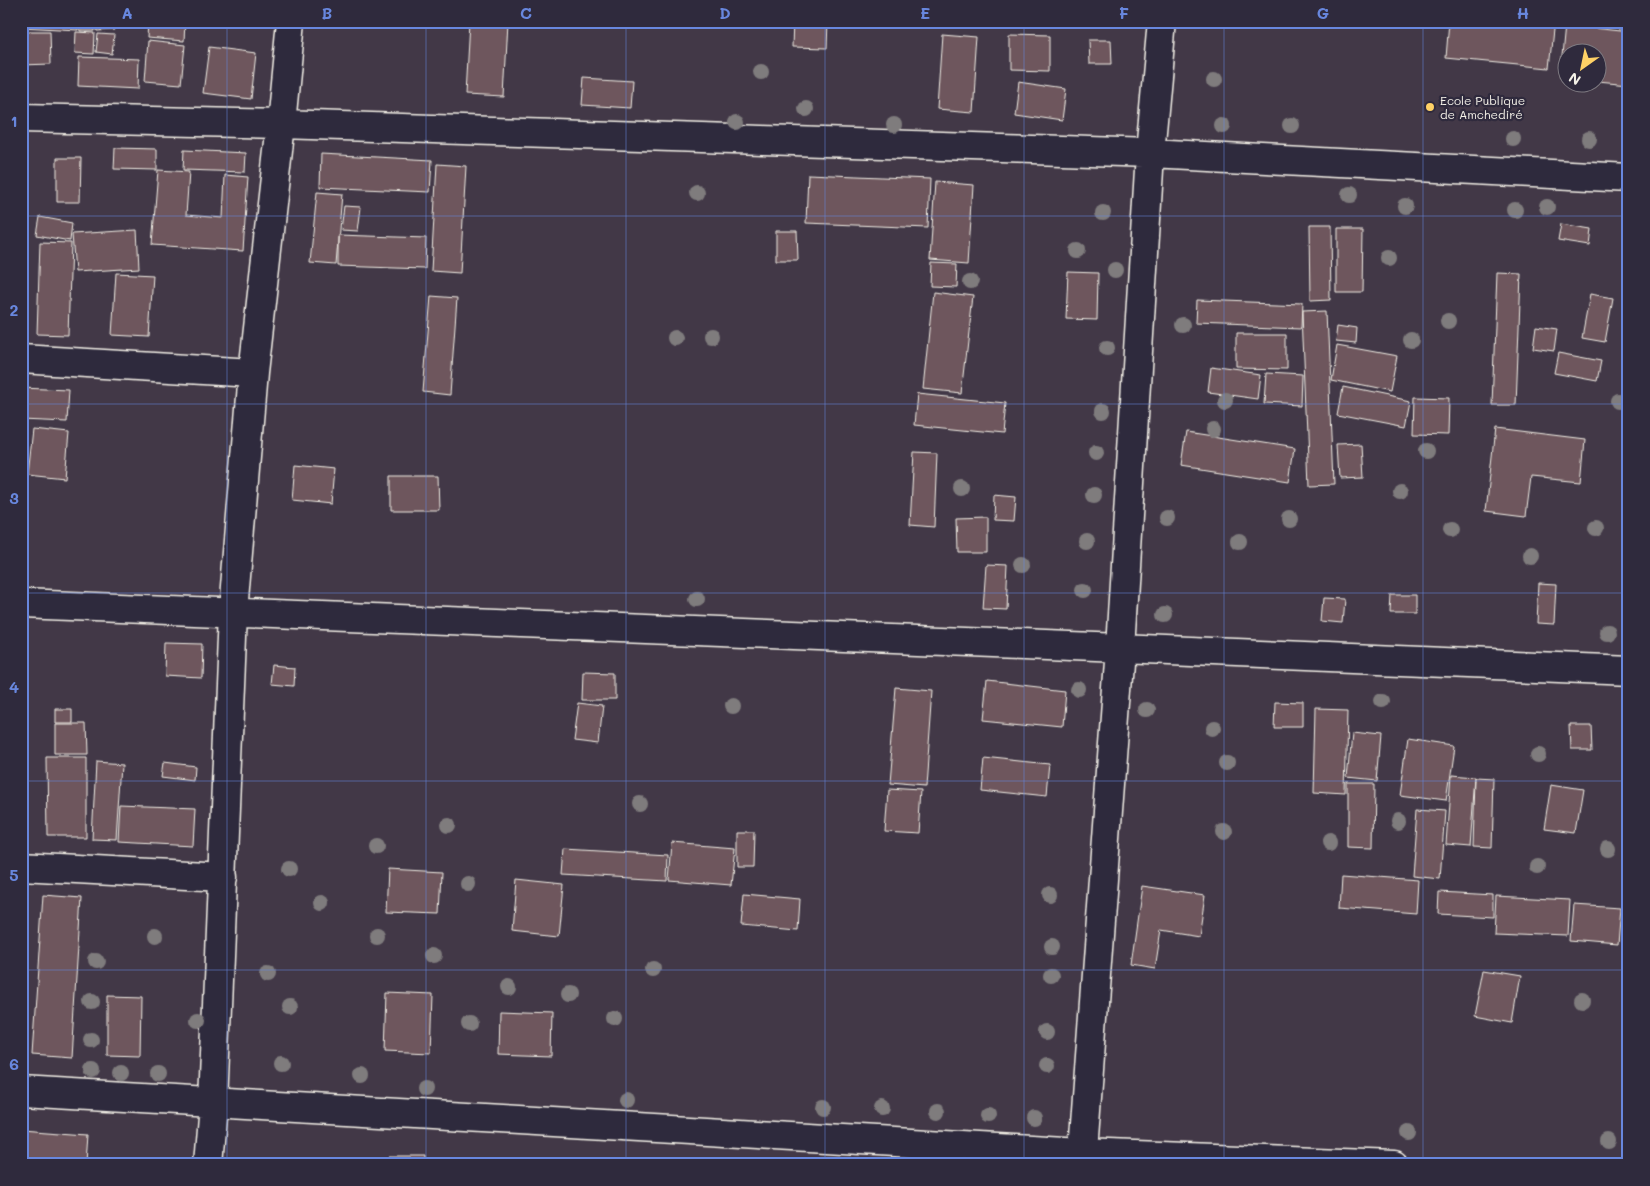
<svg xmlns="http://www.w3.org/2000/svg" width="1650" height="1186" font-family="Mali,sans-serif">
<style>
.building{fill:#6e575d;stroke:#f4f1e8}
.lines{fill:none;stroke-linecap:round;stroke-linejoin:round}
.minor-casing{stroke:#f4f1e8;stroke-width:31}
.minor{stroke:#2f2a3d;stroke-width:28}
.tree{fill:#7f7c7d}
.grid{fill:none;stroke:#6887de;stroke-width:1;stroke-opacity:0.55}
.poi-dot{fill:#ffd166;stroke:#2f2a3d;stroke-width:2}
.labels{text-anchor:middle;dominant-baseline:central;stroke-width:4.5;stroke-linejoin:round;paint-order:stroke}
.poi-label{font-size:12px;fill:#f4f1e8;stroke:#2f2a3d;text-anchor:start}
.neatline{fill:none;stroke:#6887de;stroke-width:2}
.grid-label{font-size:16px;text-anchor:middle;font-weight:bold;fill:#6887de}
</style>
<rect width="100%" height="100%" fill="#423847"/>
<filter id="ink" filterUnits="userSpaceOnUse"><feTurbulence type="fractalNoise" baseFrequency=".02" numOctaves="2"/><feDisplacementMap in="SourceGraphic" scale="10" xChannelSelector="R" yChannelSelector="G"/><feConvolveMatrix kernelMatrix="1 2 1 2 8 2 1 2 1" color-interpolation-filters="sRGB"/></filter>
<g filter="url(#ink)">
<path class="building" d="M21 21H78V30L21 27Z
M79 21H95V31H80Z
M97 21H113L114 30 97 31Z
M148 21 185 22 184 41 147 38Z
M469 21H508L504 97 465 95Z
M793 21H828L827 48 792 47Z
M1449 21H1554L1549 68 1446 58Z
M1565 25 1629 32V84L1598 81V52H1568V78L1560 77Z
M21 31H50L51 64 21 65Z
M76 32 95 33 94 54 75 53Z
M98 34 114 35 112 54 96 52Z
M942 34 979 37 974 112 937 109Z
M1009 34 1050 35V71L1009 70Z
M1088 40H1111L1112 64H1089Z
M148 41 185 45 181 84 145 81Z
M209 47 256 53 251 99 203 93Z
M79 57 139 59 138 89 78 86Z
M584 78 632 81 630 108 582 105Z
M1018 82 1066 89 1062 120 1014 113Z
M115 148 157 149V170L114 169Z
M184 150 246 153 245 172 183 170Z
M321 154 432 160 430 192 320 187Z
M57 158H81L80 202H57Z
M437 164 466 166 460 273 431 271Z
M158 170 189 172 186 215 223 218 225 175 248 177 243 251 152 245Z
M808 174 930 179 928 228 806 223Z
M935 182 974 185 969 263 930 260Z
M317 192 342 194 336 265 310 263Z
M344 206 361 207 358 231 341 230Z
M40 217 72 223 70 241 37 235Z
M1561 224 1592 229 1590 246 1558 241Z
M1309 227H1330L1331 300 1310 301Z
M1336 229H1363L1362 292H1336Z
M137 230 139 268 75 272 72 234Z
M776 231H797L798 260H776Z
M338 235 426 238 425 269 338 266Z
M40 242 71 243 68 335 37 334Z
M931 263 957 264 956 287 930 286Z
M1068 272 1098 273 1097 320 1066 319Z
M116 273 153 275 149 337 112 335Z
M1497 273 1521 274 1516 405H1492Z
M933 292 973 297 962 393 923 389Z
M1590 294 1613 298 1605 342 1582 338Z
M431 296 457 298 450 395 423 392Z
M1197 300 1302 304 1301 327 1196 323Z
M1327 311 1334 484 1309 485 1302 312Z
M1338 325 1357 328 1356 343 1336 341Z
M1536 326 1557 329 1554 351 1533 348Z
M1236 333H1287V370L1236 369Z
M1337 345 1397 356 1390 392 1331 380Z
M1558 353 1601 361 1597 381 1554 373Z
M1211 368 1261 375 1258 399 1208 392Z
M1266 374 1303 376 1302 406 1264 404Z
M1343 387 1411 401 1406 426 1338 413Z
M21 388 69 390 67 422 21 420Z
M917 394 1005 403 1002 434 914 425Z
M1415 397 1449 398 1448 435 1414 434Z
M32 429 69 433 65 478 27 474Z
M1495 429 1585 440 1581 482 1531 477 1526 516 1486 511Z
M1186 432 1295 449 1290 482 1181 465Z
M1361 444 1363 477 1340 478 1338 445Z
M914 452 937 453 934 527 910 525Z
M295 465 334 469 331 504 292 500Z
M391 476H438L439 510H391Z
M994 495 1016 497 1014 521 993 520Z
M986 517V552H957L956 518Z
M986 565 1008 566 1006 609 983 608Z
M1538 583 1556 584 1554 625 1536 624Z
M1392 595H1415V614H1391Z
M1324 598 1345 599 1343 623 1322 621Z
M166 643 202 644 201 678 165 676Z
M274 665 295 667 294 686 272 684Z
M583 672 615 673V700H582Z
M987 681 1065 690 1062 727 983 719Z
M896 688 931 691 924 788 888 785Z
M1275 702 1303 703V727H1274Z
M577 703 602 706 598 743 572 740Z
M55 709H72V722H55Z
M1316 709 1348 710 1346 795 1314 793Z
M55 723H86L87 755H55Z
M1571 726H1591L1592 750H1572Z
M1352 733 1381 736 1377 781 1348 778Z
M1408 739 1454 746 1446 801 1400 795Z
M47 758H86V837H48Z
M983 758 1050 765 1047 797 980 790Z
M96 761 122 763 117 840 92 839Z
M165 763 196 767 195 780 163 776Z
M1451 775 1476 777 1471 847 1446 845Z
M1476 778 1494 779 1492 848 1474 847Z
M1348 784H1374L1373 848 1348 847Z
M1551 785 1583 790 1576 833 1544 829Z
M887 790 921 792 918 833 884 831Z
M121 806 195 809 193 846 119 842Z
M1417 809 1445 811 1440 879 1412 876Z
M737 830H754L753 867H737Z
M672 843 735 848 731 885 669 880Z
M565 849 668 855 667 881 563 875Z
M1629 868V937L1622 936Z
M388 869 442 872 440 914 386 912Z
M1341 874 1418 880 1416 914 1339 908Z
M516 880 564 885 559 936 512 931Z
M1142 886 1205 895 1199 936 1161 930 1155 969 1131 965Z
M1439 892 1493 895V917L1438 914Z
M744 894 800 899 798 931 741 926Z
M43 895 82 898 72 1058 32 1055Z
M1496 896 1570 900 1568 936 1494 933Z
M1574 905 1620 908 1617 945 1571 941Z
M1484 970 1520 976 1512 1023 1475 1016Z
M387 993 433 995 431 1053 385 1051Z
M107 995 141 996 140 1056 107 1055Z
M499 1011 552 1013 551 1056 498 1054Z
M21 1129 88 1134 86 1165H21Z
M389 1156H423V1165H389Z
M552 1161 599 1163V1165H552Z"/>
<g class="lines">
<g class="minor-casing">
<path id="minor" d="M21 118 281 124 1150 153 1629 178
M21 359 253 373
M21 604 1120 648 1629 670
M21 866 223 877
M21 1091 1083 1153 1394 1165
M208 1165 213 1103 233 612 253 373 281 124 291 21
M1082 1165 1120 648 1150 153 1162 21"/>
</g>
<use href="#minor" class="minor"/>
</g>
<g class="tree">
<circle cx="761" cy="72" r="8"/>
<circle cx="1214" cy="79" r="8"/>
<circle cx="806" cy="109" r="8"/>
<circle cx="737" cy="122" r="8"/>
<circle cx="894" cy="125" r="8"/>
<circle cx="1224" cy="126" r="8"/>
<circle cx="1292" cy="126" r="8"/>
<circle cx="1513" cy="139" r="8"/>
<circle cx="1589" cy="139" r="8"/>
<circle cx="697" cy="193" r="8"/>
<circle cx="1349" cy="195" r="8"/>
<circle cx="1405" cy="206" r="8"/>
<circle cx="1547" cy="207" r="8"/>
<circle cx="1515" cy="210" r="8"/>
<circle cx="1103" cy="213" r="8"/>
<circle cx="1078" cy="251" r="8"/>
<circle cx="1389" cy="258" r="8"/>
<circle cx="1115" cy="270" r="8"/>
<circle cx="970" cy="282" r="8"/>
<circle cx="1448" cy="321" r="8"/>
<circle cx="1183" cy="325" r="8"/>
<circle cx="711" cy="336" r="8"/>
<circle cx="675" cy="338" r="8"/>
<circle cx="1411" cy="340" r="8"/>
<circle cx="1107" cy="348" r="8"/>
<circle cx="1225" cy="400" r="8"/>
<circle cx="1618" cy="401" r="8"/>
<circle cx="1103" cy="411" r="8"/>
<circle cx="1213" cy="429" r="8"/>
<circle cx="1426" cy="451" r="8"/>
<circle cx="1096" cy="453" r="8"/>
<circle cx="962" cy="489" r="8"/>
<circle cx="1400" cy="491" r="8"/>
<circle cx="1094" cy="495" r="8"/>
<circle cx="1167" cy="518" r="8"/>
<circle cx="1289" cy="519" r="8"/>
<circle cx="1596" cy="528" r="8"/>
<circle cx="1450" cy="530" r="8"/>
<circle cx="1087" cy="541" r="8"/>
<circle cx="1240" cy="542" r="8"/>
<circle cx="1530" cy="556" r="8"/>
<circle cx="1023" cy="565" r="8"/>
<circle cx="1085" cy="590" r="8"/>
<circle cx="697" cy="599" r="8"/>
<circle cx="1165" cy="615" r="8"/>
<circle cx="1607" cy="632" r="8"/>
<circle cx="1079" cy="690" r="8"/>
<circle cx="1383" cy="702" r="8"/>
<circle cx="731" cy="706" r="8"/>
<circle cx="1147" cy="710" r="8"/>
<circle cx="1212" cy="728" r="8"/>
<circle cx="1538" cy="754" r="8"/>
<circle cx="1227" cy="763" r="8"/>
<circle cx="640" cy="804" r="8"/>
<circle cx="1398" cy="821" r="8"/>
<circle cx="449" cy="825" r="8"/>
<circle cx="1224" cy="832" r="8"/>
<circle cx="1328" cy="843" r="8"/>
<circle cx="376" cy="846" r="8"/>
<circle cx="1608" cy="849" r="8"/>
<circle cx="1537" cy="867" r="8"/>
<circle cx="289" cy="869" r="8"/>
<circle cx="468" cy="884" r="8"/>
<circle cx="1050" cy="895" r="8"/>
<circle cx="322" cy="903" r="8"/>
<circle cx="377" cy="935" r="8"/>
<circle cx="155" cy="936" r="8"/>
<circle cx="1052" cy="947" r="8"/>
<circle cx="434" cy="956" r="8"/>
<circle cx="96" cy="962" r="8"/>
<circle cx="653" cy="970" r="8"/>
<circle cx="268" cy="974" r="8"/>
<circle cx="1051" cy="975" r="8"/>
<circle cx="509" cy="987" r="8"/>
<circle cx="568" cy="995" r="8"/>
<circle cx="1582" cy="1000" r="8"/>
<circle cx="92" cy="1002" r="8"/>
<circle cx="290" cy="1007" r="8"/>
<circle cx="615" cy="1019" r="8"/>
<circle cx="198" cy="1020" r="8"/>
<circle cx="469" cy="1024" r="8"/>
<circle cx="1047" cy="1032" r="8"/>
<circle cx="91" cy="1040" r="8"/>
<circle cx="281" cy="1063" r="8"/>
<circle cx="1047" cy="1066" r="8"/>
<circle cx="93" cy="1071" r="8"/>
<circle cx="121" cy="1073" r="8"/>
<circle cx="158" cy="1074" r="8"/>
<circle cx="362" cy="1076" r="8"/>
<circle cx="424" cy="1089" r="8"/>
<circle cx="626" cy="1100" r="8"/>
<circle cx="823" cy="1107" r="8"/>
<circle cx="882" cy="1109" r="8"/>
<circle cx="938" cy="1111" r="8"/>
<circle cx="988" cy="1116" r="8"/>
<circle cx="1034" cy="1118" r="8"/>
<circle cx="1409" cy="1133" r="8"/>
<circle cx="1609" cy="1142" r="8"/>
</g>
</g>
<path class="grid" d="M227 21V1165M426 21V1165M626 21V1165M825 21V1165M1024 21V1165M1224 21V1165M1423 21V1165M21 216H1629M21 404H1629M21 593H1629M21 781H1629M21 970H1629"/>
<circle class="poi-dot" cx="1430" cy="107" r="5"/>
<g class="labels">
<g class="poi-label">
<text x="1440" y="100">Ecole Publique<tspan x="1440" dy="14">de Amchediré</tspan></text>
</g>
</g>
<rect width="1650" height="1186" fill="none" stroke="#2f2a3d" stroke-width="55"/>
<g transform="translate(1582 68) rotate(213)"><circle r="24" fill="#2f2a3d" stroke="#7e7a81"/>
<path d="M0-4L9 19L0 12L-9 19Z" fill="#ffd166"/>
<text y="-8" font-size="14" font-weight="bold" text-anchor="middle" fill="#f4f1e8">N</text>
</g>
<rect x="28" y="28" width="1594" height="1130" class="neatline"/>
<g class="grid-label">
<text x="127" y="19">A</text>
<text x="327" y="19">B</text>
<text x="526" y="19">C</text>
<text x="725" y="19">D</text>
<text x="925" y="19">E</text>
<text x="1124" y="19">F</text>
<text x="1323" y="19">G</text>
<text x="1523" y="19">H</text>
<text x="14" y="127">1</text>
<text x="14" y="316">2</text>
<text x="14" y="504">3</text>
<text x="14" y="693">4</text>
<text x="14" y="881">5</text>
<text x="14" y="1070">6</text>
</g>
</svg>
